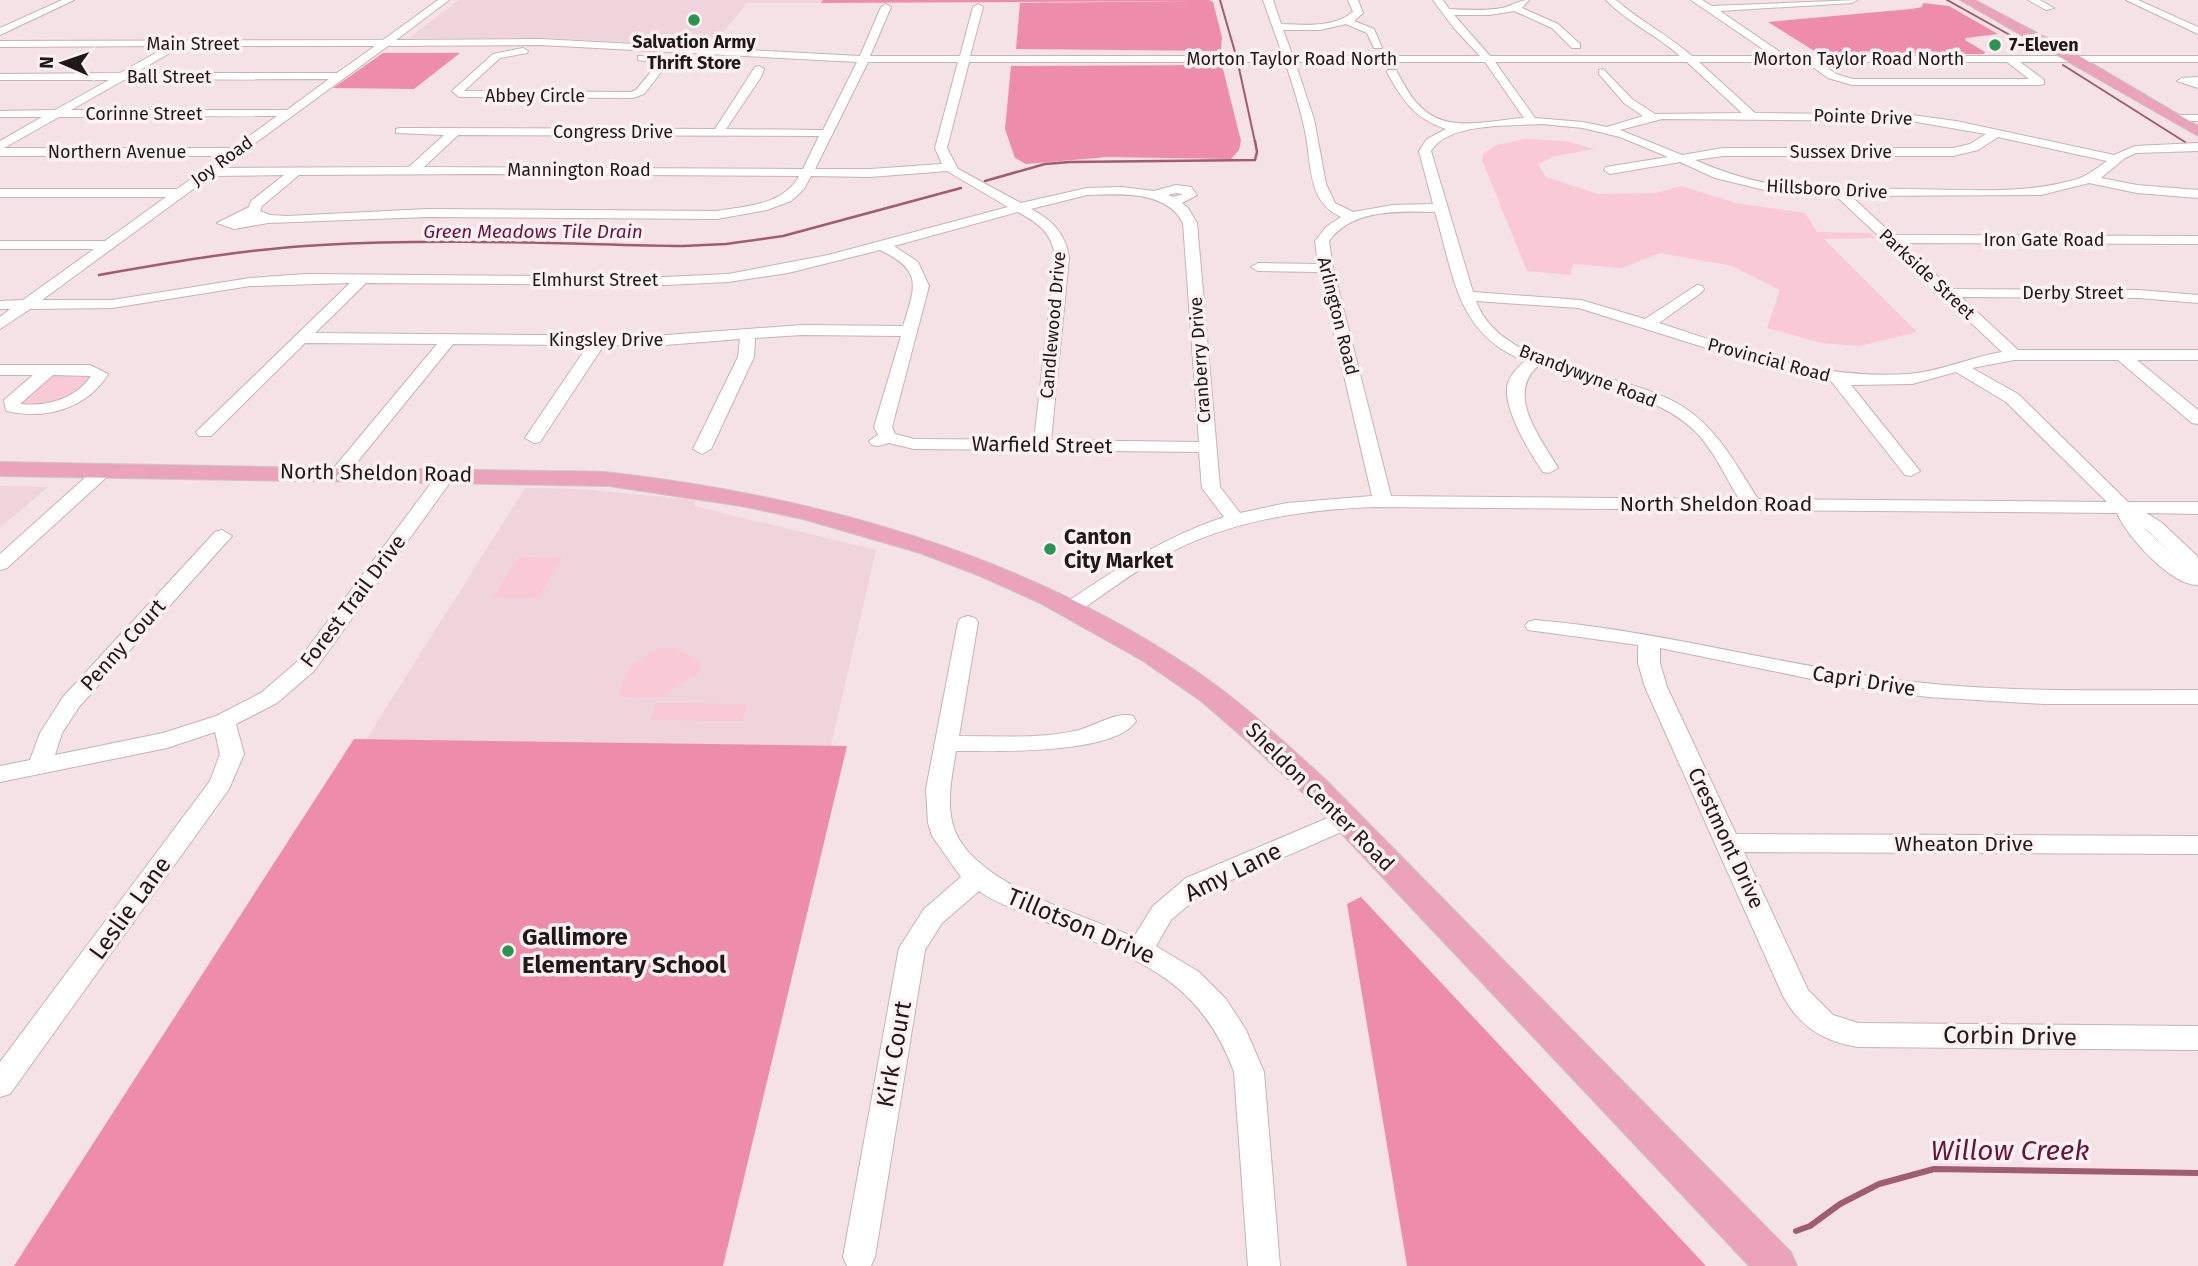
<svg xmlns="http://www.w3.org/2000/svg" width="2198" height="1266" font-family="'Fira Sans',sans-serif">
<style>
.built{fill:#f0d4db}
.green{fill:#f9c9d5}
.forest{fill:#ee8dab}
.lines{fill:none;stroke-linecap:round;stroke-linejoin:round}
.stream-far2{stroke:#a05c71;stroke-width:2}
.stream-far1{stroke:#a05c71;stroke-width:2.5}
.stream{stroke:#a05c71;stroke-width:6}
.minor-casing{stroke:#c5b3b7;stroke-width:2}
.major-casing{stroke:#c9c8c8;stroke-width:2}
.minor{fill:#fff;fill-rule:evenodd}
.major{fill:#eba3bb;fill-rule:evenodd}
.poi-dot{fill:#28964f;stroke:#fdf1f4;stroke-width:2.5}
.labels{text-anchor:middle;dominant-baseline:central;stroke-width:7;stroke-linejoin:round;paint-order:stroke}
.far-poi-label{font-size:18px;font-weight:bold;fill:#1f191a;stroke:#fdf1f4}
.far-street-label{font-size:18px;fill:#1f191a;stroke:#fdf1f4}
.far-water-label{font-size:19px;font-style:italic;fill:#691437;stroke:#fdf1f4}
.street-label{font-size:21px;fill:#1f191a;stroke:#fdf1f4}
.poi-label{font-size:21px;font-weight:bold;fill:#1f191a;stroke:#fdf1f4;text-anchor:start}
.near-street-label{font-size:24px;fill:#1f191a;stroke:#fdf1f4}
.near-poi-label{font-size:24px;font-weight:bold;fill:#1f191a;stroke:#fdf1f4;text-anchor:start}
.near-water-label{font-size:28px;font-style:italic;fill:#691437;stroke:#fdf1f4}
</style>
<rect width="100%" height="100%" fill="#f5e2e6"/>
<path class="built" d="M459 0H823L821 3H747L711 47 553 38H409Z
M0 486 48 487 0 528Z
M525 488 581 489 695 500 694 506 876 550 730 1184 88 1180Z"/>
<path class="green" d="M1524 139 1565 141 1594 149 1555 156 1538 164 1546 177 1598 194 1656 193 1681 186 1736 203 1805 213 1817 232 1870 233 1876 238 1824 239 1917 332 1860 346 1822 343 1767 328 1780 290 1732 266 1660 253 1622 268 1573 264 1570 275 1527 271 1482 160 1483 154 1497 145Z
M63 373 91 376C78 401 45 409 19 403L52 375Z
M519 557 562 558 538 598 493 597Z
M658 648H674L700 661 699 673 658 698 622 697 619 691 631 665Z
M656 703 747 704 742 721 650 720Z"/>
<path class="forest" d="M823 0H1209L1213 2 1222 37 1221 51 1016 49 1020 3 1192 1 821 3Z
M1923 3 1949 6 1998 34 1966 38 1965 40 1985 52 1984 54H1824L1816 52 1768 22 1911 9 1922 7Z
M383 53H460L414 89 333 88Z
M1222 65 1241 141 1239 150 1231 159 1108 157 1026 164 1015 158 1005 129 1011 66Z
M354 739 847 746 723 1266H14Z
M1361 897 1706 1266H1407L1347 904Z"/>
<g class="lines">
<path class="stream-far2" d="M1220 0 1237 59 1255 142
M1947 0 2017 39
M2023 42 2042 53
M2063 65 2185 142"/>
<path class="stream-far1" d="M985 181 1045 164 1070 162 1255 160 1257 152 1255 141
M99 275C173 262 246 249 321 245 441 238 562 244 683 246L726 244 783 236 961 188"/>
<path class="stream" d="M1796 1231 1810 1226 1840 1204 1879 1184 1934 1169 2198 1173"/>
<g class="minor-casing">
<path id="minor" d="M62 0H74L0 35V28Z
M438 0H449L396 40 541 39 860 56 881 7 886 4 891 7 870 56H960L973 7 978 4 983 7 970 56H1283L1263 0H1273L1281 24C1306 25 1333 28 1353 12L1348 0H1358L1363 13 1354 21 1374 29 1382 48H1374L1367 33 1346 24 1320 30H1283L1293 56H1480L1453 27 1433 0H1443L1449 9C1467 10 1485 11 1502 8 1512 6 1518 0 1529 0L1522 8 1558 24 1580 44V48H1572L1552 28 1514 11 1489 15H1454L1490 56H1680C1657 35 1628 23 1606 0H1616C1640 21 1668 35 1692 56H1773L1691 0H1702L1712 6 1857 0 1852 3 1720 11 1786 56H2198V62H2020L2044 80V84L2040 85H1852L1828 78 1806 62H1699L1755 113 1911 115 1956 121 2114 155 2135 146 2198 143V151L2136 153 2125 158 2101 178 2137 185 2198 190V198L2137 193 2089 183 2041 195 1851 196 1893 235 2198 236V244L1902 243 1951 289 2139 290 2198 295V303L2139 298 1961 297 2018 350H2198V360H2137L2198 410V424L2192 423 2118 360H2014L1972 368 2018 394 2128 502H2198V514L2146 513 2161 522 2195 554 2198 558V585C2172 586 2126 536 2117 513L1374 507C1298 510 1225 521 1158 559 1130 574 1105 594 1078 612H1064L1061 608 1064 604C1116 569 1164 537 1224 517L1202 488 1199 452 914 449 889 443 878 446 872 445 869 441 878 435 874 427 901 336 802 335 755 338 754 357 711 449 702 454 693 449 738 357 740 339 653 346 604 345 540 442 534 443 525 438 588 345 453 344 345 477H333L330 473 333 469 437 344 305 343 211 436H199L196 432 350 283 250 286 112 308 30 309 0 329V317L10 309H0V301L23 300 94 249H0V241H105L166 197H0V189H177L223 156H0V141L42 117H0V111L55 110 109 80H0V74L120 73 168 46 0 47V41L383 40ZM541 45 857 62 823 130 726 129 761 77 764 69 759 66 755 67 715 129 400 128 396 129V133L444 135 409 167 221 168 388 46ZM182 46H375L337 73H135ZM868 62H958L935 148 942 164 870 169H815ZM969 62H1285C1293 85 1300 107 1305 131 1312 162 1306 201 1341 217L1326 227 1315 241 1318 264 1258 263 1251 267 1258 271 1320 272 1372 496 1287 503 1240 513 1220 487 1197 223 1188 208 1182 203 1197 195 1191 187 1176 185 1154 191 1122 187 1087 188 1021 203 958 169 947 148ZM1295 62H1485L1524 118C1486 120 1444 136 1416 102 1408 93 1402 81 1396 70H1388L1387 72C1402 100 1415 119 1446 129L1427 139 1419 151 1433 204 1393 205 1353 212 1335 203 1326 184 1314 119ZM1495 62H1687L1742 113 1655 114 1632 99 1603 69 1599 70V74L1624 103 1643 116 1607 127 1583 122 1535 118ZM1819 62H2007L2029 79H1853L1836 74ZM329 79 287 110H71L124 80ZM277 116 233 148H4L59 117ZM1662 119 1911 121 1986 134 1970 144 1953 148H1723L1682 155 1620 130ZM1542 124 1583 128 1620 137 1668 157 1606 167 1604 170 1610 174 1680 162 1715 178 1773 192 1836 196 2002 352C1971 357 1939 372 1908 374 1818 380 1743 350 1659 323L1702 292 1704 289 1702 286 1697 285 1645 319 1581 300 1473 292 1431 151C1448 122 1512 126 1542 124ZM458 135 819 136 803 169 424 167ZM1998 137 2107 161C2095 170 2084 178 2070 181 2017 195 1959 189 1905 189 1861 188 1814 192 1771 184 1744 179 1720 171 1695 160L1723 156H1953L1978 150ZM947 171 1008 207 828 255 728 274 665 277 305 274 250 278 112 300H42L211 176 284 175 251 201 249 207 217 223 234 229 268 223 427 217 717 219 767 210 791 201 804 189 811 176 870 177ZM486 174 799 176C784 205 746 206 717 211L427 209 287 216 270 215 260 211 262 206 299 175ZM1176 193 1183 194 1173 197 1168 195ZM1087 195C1120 194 1166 190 1183 223L1199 442 1051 440 1069 258C1066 234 1052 220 1031 209ZM1018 212C1038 223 1053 233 1055 258L1034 440 914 439 895 434 892 427 929 286 918 262 894 246ZM1435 212C1454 275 1456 334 1525 361 1518 367 1511 374 1508 383 1501 406 1530 453 1543 472L1549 473 1558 468C1541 438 1505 395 1538 366 1589 385 1653 392 1694 430 1713 449 1725 476 1739 499L1391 496 1333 268 1329 241C1352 209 1399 211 1435 212ZM880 250C924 271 915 287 903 326L802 325 653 336 315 333 366 283 665 285 728 282 788 273ZM1476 301 1579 308 1773 369 1831 381 1905 475 1911 476 1920 471 1851 385 1912 384 1956 372 2006 402 2107 502 1758 499C1736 465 1719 431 1685 408 1626 369 1503 373 1476 301ZM2143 527 2147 530 2176 558Z
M2028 0H2040L2054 8 2046 10Z
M2126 0H2138L2198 27V34Z
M523 48 528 51 527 53 500 58 464 91 631 92 636 90 658 63 638 60V56L663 57 669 62 644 94 633 98 459 97 452 91 493 54Z
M2198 77V88L2177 81 2182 78Z
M2175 115H2198V121L2171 120V116Z
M0 365H90L108 374C87 409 45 420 6 411L4 400 33 375H0ZM53 375 91 376C76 399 46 407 20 404Z
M104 465 110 466 113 470 110 474 7 568 0 570V554L98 466Z
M447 469 456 474 314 671 277 703 236 724 244 754 229 789 10 1094 0 1097V1062L210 781 220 754 215 732 167 748 0 782V766L30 760 40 733 63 697 215 532 222 530 232 536 79 707 62 733 55 755 163 733 216 716 261 693 298 661 441 470Z
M968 616 975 618 978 622 959 736C998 736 1037 739 1075 731 1094 727 1115 711 1133 716L1136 721C1115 755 994 751 956 751 952 776 945 806 955 831 977 885 1083 915 1134 937L1153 906 1186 878 1337 814 1346 811 1355 814 1358 820 1355 826 1204 892 1171 920 1156 946 1199 972 1226 999 1246 1030 1264 1072 1280 1266H1248L1234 1072C1197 971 1127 957 1037 918 1018 910 995 903 979 891L942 923 925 950 875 1257 871 1266H847L843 1257 899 948 924 909 961 877 932 836 928 823 926 789 958 622 961 618Z
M1535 620C1655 630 1771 663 1891 679 1992 693 2096 690 2198 690V704H2044L1928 697 1846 686 1660 648V663L1667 687 1736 834 2198 836V854L1744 852 1808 990 1833 1015 1858 1023 2198 1026V1050L1858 1047C1824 1042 1799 1026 1783 996L1645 687 1638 663V645L1528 630 1525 626 1528 622Z"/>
</g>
<g class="major-casing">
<path id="major" d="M1960 0H1975L2071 51 2198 126V136Z
M0 462C136 465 273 467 409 469 454 470 499 470 543 471 567 472 591 470 614 473 819 497 1023 554 1196 671 1243 703 1284 742 1326 780L1791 1252 1797 1266H1749L1304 794 1246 740 1201 701 1143 661 1040 603 980 576 920 553 803 519 741 506 609 486 0 476Z"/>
</g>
<use href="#minor" class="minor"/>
<use href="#major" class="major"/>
</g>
<g class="poi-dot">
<circle cx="694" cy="20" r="7"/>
<circle cx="1995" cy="45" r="7"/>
<circle cx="1050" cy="549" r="7"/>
<circle cx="508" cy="951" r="7"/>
</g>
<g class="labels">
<g class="far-poi-label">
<text x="694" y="42">Salvation Army<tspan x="694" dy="21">Thrift Store</tspan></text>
<text x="2009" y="45" text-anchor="start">7-Eleven</text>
</g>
<g class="far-street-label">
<text x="193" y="44">Main Street</text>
<text x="1292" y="59">Morton Taylor Road North</text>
<text x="1859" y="59">Morton Taylor Road North</text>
<text x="169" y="77">Ball Street</text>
<text x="535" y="96">Abbey Circle</text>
<text x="144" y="114">Corinne Street</text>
<text transform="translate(1863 117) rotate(2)">Pointe Drive</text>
<text x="613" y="132">Congress Drive</text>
<text x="117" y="152">Northern Avenue</text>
<text x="1841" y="152">Sussex Drive</text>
<text transform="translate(222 161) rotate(-36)">Joy Road</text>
<text x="579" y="170">Mannington Road</text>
<text transform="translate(1827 189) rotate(3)">Hillsboro Drive</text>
<text x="2044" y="240">Iron Gate Road</text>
<text transform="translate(1927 274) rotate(43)">Parkside Street</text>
<text x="595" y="280">Elmhurst Street</text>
<text x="2073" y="293">Derby Street</text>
<text transform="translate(1338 316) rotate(76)">Arlington Road</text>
<text transform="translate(1053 325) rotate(-85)">Candlewood Drive</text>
<text x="606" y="340">Kingsley Drive</text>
<text transform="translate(1200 360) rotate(-94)">Cranberry Drive</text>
<text transform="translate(1769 360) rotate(15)">Provincial Road</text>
<text transform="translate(1588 376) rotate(21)">Brandywyne Road</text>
</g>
<g class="far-water-label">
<text x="533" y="231">Green Meadows Tile Drain</text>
</g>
<g class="street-label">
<text transform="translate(1042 445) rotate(1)">Warfield Street</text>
<text transform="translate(376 473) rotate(1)">North Sheldon Road</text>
<text x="1716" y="504">North Sheldon Road</text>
<text transform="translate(353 601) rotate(-53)">Forest Trail Drive</text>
<text transform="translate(123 645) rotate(-48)">Penny Court</text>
<text transform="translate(1864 681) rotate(9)">Capri Drive</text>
<text transform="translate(1320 797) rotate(45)">Sheldon Center Road</text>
<text transform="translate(1726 838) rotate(65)">Crestmont Drive</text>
<text x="1964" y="844">Wheaton Drive</text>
</g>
<g class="poi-label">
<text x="1064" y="537">Canton<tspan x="1064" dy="24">City Market</tspan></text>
</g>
<g class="near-street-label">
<text transform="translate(1233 872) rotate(-26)">Amy Lane</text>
<text transform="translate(130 908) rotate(-54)">Leslie Lane</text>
<text transform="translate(1081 926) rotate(23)">Tillotson Drive</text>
<text transform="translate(2010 1036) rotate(1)">Corbin Drive</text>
<text transform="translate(894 1054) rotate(-80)">Kirk Court</text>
</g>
<g class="near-poi-label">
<text x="522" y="937">Gallimore<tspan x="522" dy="28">Elementary School</tspan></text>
</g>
<g class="near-water-label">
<text x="2010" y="1150">Willow Creek</text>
</g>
</g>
<g transform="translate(63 63) rotate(272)" stroke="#fdf1f4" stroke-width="5" paint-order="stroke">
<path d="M0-5L12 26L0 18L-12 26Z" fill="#1f191a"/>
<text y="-10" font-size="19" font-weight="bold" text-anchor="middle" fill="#1f191a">N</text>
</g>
</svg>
